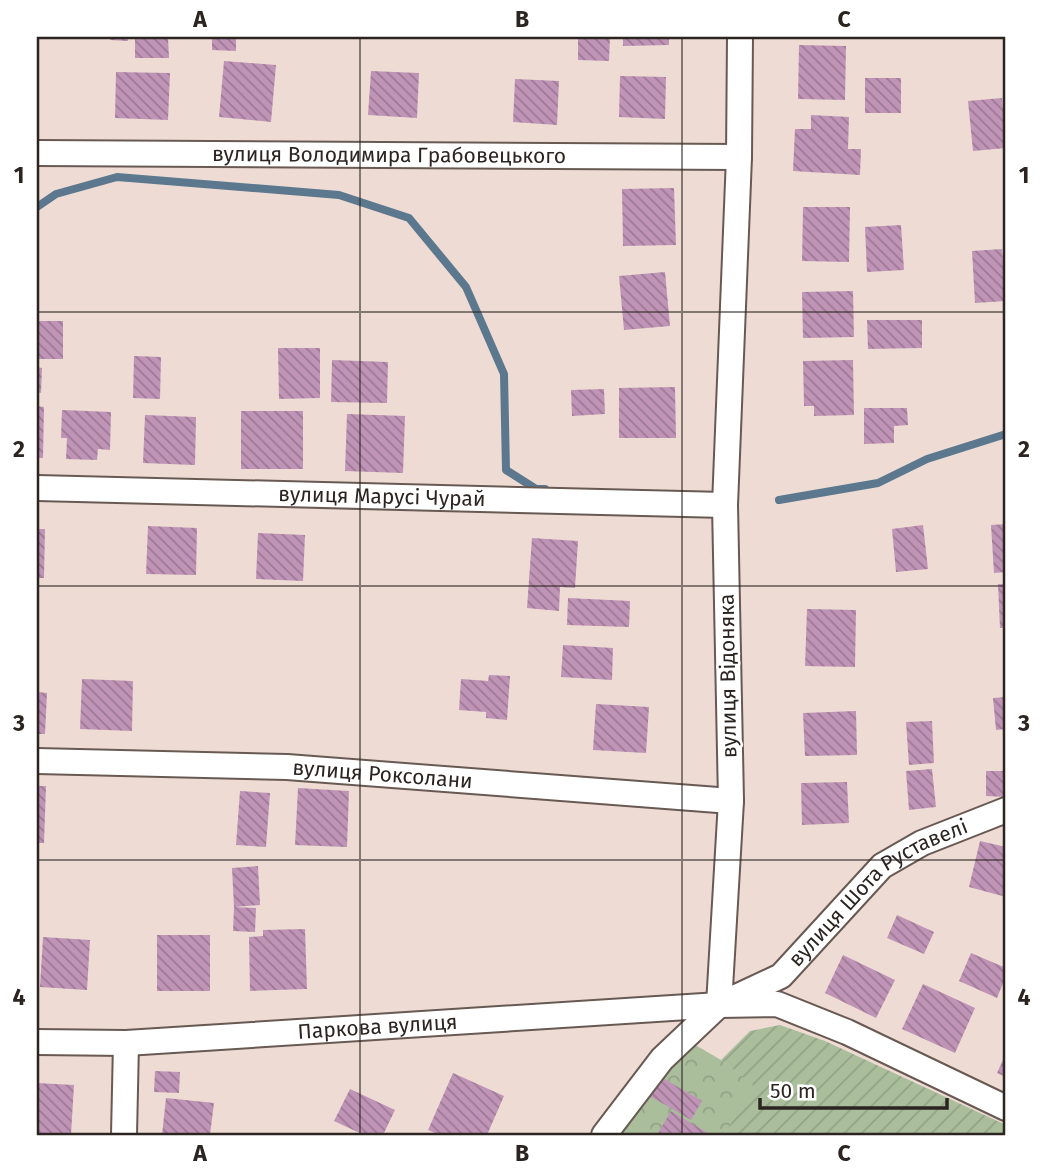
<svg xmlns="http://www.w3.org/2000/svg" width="1043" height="1172" font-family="'Fira Sans',sans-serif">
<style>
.forest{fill:url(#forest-crowns)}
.garden{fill:url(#garden-furrows)}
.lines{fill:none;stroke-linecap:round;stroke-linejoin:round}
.stream{stroke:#5b788e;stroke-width:8}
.building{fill:url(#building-back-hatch)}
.minor-casing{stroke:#685953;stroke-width:28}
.minor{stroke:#fff;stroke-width:24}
.grid{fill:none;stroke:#2b2421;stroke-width:2;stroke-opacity:0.55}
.labels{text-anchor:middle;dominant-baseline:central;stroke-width:5;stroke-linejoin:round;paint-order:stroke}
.street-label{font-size:21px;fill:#2b2421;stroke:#fff}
.neatline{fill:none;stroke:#2b2421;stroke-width:2.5}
.grid-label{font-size:23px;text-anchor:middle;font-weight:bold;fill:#2b2421}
</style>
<defs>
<pattern id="forest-crowns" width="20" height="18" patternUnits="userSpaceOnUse" patternTransform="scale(1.75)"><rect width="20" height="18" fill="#aabe9c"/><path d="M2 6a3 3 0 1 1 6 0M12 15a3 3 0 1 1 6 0" fill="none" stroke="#92a386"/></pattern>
<pattern id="garden-furrows" width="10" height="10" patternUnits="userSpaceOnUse" patternTransform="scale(1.75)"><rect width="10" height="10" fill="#aabe9c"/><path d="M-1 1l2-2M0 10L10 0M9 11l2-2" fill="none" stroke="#92a386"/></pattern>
<pattern id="building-back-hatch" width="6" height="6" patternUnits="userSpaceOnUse" patternTransform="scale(1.75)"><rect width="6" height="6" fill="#c094b7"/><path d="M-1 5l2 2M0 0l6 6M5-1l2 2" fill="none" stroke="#9c7994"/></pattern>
</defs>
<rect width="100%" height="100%" fill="#eedcd4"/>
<path class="forest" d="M692 1043 721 1060 754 1085 724 1135H615L663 1068Z"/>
<path class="garden" d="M780 1025 825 1041 1006 1125V1135H724L753 1085 721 1060 750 1031Z"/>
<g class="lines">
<path class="stream" d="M37 207 56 194 117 177 339 195 409 218 466 287 504 374 506 470 536 489H545
M779 500 878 483 927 459 1006 434"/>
</g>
<path class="building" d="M110 37H128V41L110 40Z
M135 37H168L169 58H135Z
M212 37H236V51L212 50Z
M578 37H610L609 61 578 60Z
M623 37H669V45L623 46Z
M799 45 846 46 845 100 798 99Z
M224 61 276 65 271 122 219 117Z
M371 71 419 73 417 118 368 115Z
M116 72 170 73 168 120 115 118Z
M620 76 666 77 665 119 619 117Z
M865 78H901V113H865Z
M515 79 559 81 557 125 513 122Z
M1002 98 1006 148 973 151 968 101Z
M811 115 849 117 848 149H861L860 175 793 171 795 129H811Z
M674 188 676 245 623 246 622 189Z
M803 207H850L849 262 802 261Z
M901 225 904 270 867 272 865 227Z
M1002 249 1006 301 975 303 972 251Z
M665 272 670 326 624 330 619 276Z
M853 291 854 337 803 338 802 292Z
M867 320H922V348L868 349Z
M37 321H63V359H37Z
M278 348H320V398L279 399Z
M134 356 161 357 160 399 133 398Z
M332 360 388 362 387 403 331 402Z
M853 360 854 415 814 416V406H804L803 361Z
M37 367 42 368 41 393 37 392Z
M675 387 676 438H619V388Z
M604 389 605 414 572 416 571 390Z
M37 406 44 407 43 458H37Z
M864 408H907L908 425 894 426V443L864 444Z
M62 410 111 412 110 450 98 449 97 460 66 459 67 438H61Z
M241 411H303V469H241Z
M347 414 405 416 403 473 345 471Z
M145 415 196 417 195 465 143 463Z
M1006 524V572L994 573 991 525Z
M923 525 928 569 896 572 892 529Z
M148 526 197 528 196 575 146 574Z
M37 529H45L44 578H37Z
M258 533 305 535 303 581 256 579Z
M532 538 578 541 575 588 560 587 559 611 527 608Z
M998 584H1006V628H1000Z
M568 598 630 601 629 627 567 625Z
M807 609 856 610 855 667 805 666Z
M563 645 613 648 612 680 561 677Z
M489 675 510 676 507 720 486 718V712L459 710 461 679 488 681Z
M82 679 133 681 132 731 80 729Z
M37 692 47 693 45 734H37Z
M1006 697V729L996 730 993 698Z
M596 704 649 707 646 753 593 750Z
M856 711 857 755 805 756 803 713Z
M932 721 934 763 909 765 906 722Z
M932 769 936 807 909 810 906 771Z
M986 771H1006L1005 797 986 796Z
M847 782 849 823 802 825 801 783Z
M37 786H46L44 843H37Z
M298 788 349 791 347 847 295 845Z
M240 791 270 793 266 847 236 845Z
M980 841 1006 847V897L969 887Z
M258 866 260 905 234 907 256 908 255 932 233 931 234 907 232 868Z
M897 915 934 932 924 954 887 938Z
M305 929 307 989 250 991 249 937 263 936V930Z
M157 935H210V991H157Z
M43 937 90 940 87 990 40 987Z
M971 953 1006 968V976L997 998 959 981Z
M843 955 895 980 876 1018 825 993Z
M923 984 975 1008 955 1053 902 1029Z
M1006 1053V1077L997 1073Z
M155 1071 180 1072 179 1093 154 1092Z
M453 1073 504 1096 487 1135H440L428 1130Z
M661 1077 702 1101 691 1120 650 1096Z
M37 1083 74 1085 71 1135H37Z
M350 1089 395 1110 383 1135H364L334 1121Z
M166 1098 214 1103 210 1135H162Z
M671 1111 711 1135H657Z"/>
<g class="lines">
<g class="minor-casing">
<g id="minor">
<path id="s1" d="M37 153 739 157"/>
<path id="s2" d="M37 488 725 505"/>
<path id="s3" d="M37 761 287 767 731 801"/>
<path d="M719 1005 731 801 725 505 739 157 740 37"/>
<path id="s4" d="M37 1042 126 1043 719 1005 777 1004 847 1032 1006 1108"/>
<path d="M124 1135 126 1043"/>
<path id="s5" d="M604 1135 662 1059 719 1005 781 976 882 866 922 843 1006 810"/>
</g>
</g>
<use href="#minor" class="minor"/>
</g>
<path class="grid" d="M360 37V1135M682 37V1135M37 312H1006M37 586H1006M37 860H1006"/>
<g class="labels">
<g class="street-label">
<text stroke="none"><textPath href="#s1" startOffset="352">вулиця Володимира Грабовецького</textPath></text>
<text stroke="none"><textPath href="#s2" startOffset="345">вулиця Марусі Чурай</textPath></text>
<text transform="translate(728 676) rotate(-91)">вулиця Відоняка</text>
<text stroke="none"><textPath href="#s3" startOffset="346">вулиця Роксолани</textPath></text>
<text stroke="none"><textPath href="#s5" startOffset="373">вулиця Шота Руставелі</textPath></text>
<text stroke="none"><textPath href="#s4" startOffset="341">Паркова вулиця</textPath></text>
</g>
</g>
<rect width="1043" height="1172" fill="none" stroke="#ffffff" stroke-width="77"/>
<path d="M760 1098v10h187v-10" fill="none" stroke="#2b2421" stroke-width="3.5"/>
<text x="770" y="1098" font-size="21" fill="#2b2421" stroke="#ffffff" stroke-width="5" paint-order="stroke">50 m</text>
<rect x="38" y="38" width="966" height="1096" class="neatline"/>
<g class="grid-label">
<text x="200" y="27">A</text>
<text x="522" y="27">B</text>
<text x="844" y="27">C</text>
<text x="19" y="183">1</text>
<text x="1024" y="183">1</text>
<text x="19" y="457">2</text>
<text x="1024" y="457">2</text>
<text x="19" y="731">3</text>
<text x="1024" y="731">3</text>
<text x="19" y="1005">4</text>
<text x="1024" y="1005">4</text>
<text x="200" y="1161">A</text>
<text x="522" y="1161">B</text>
<text x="844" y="1161">C</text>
</g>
</svg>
